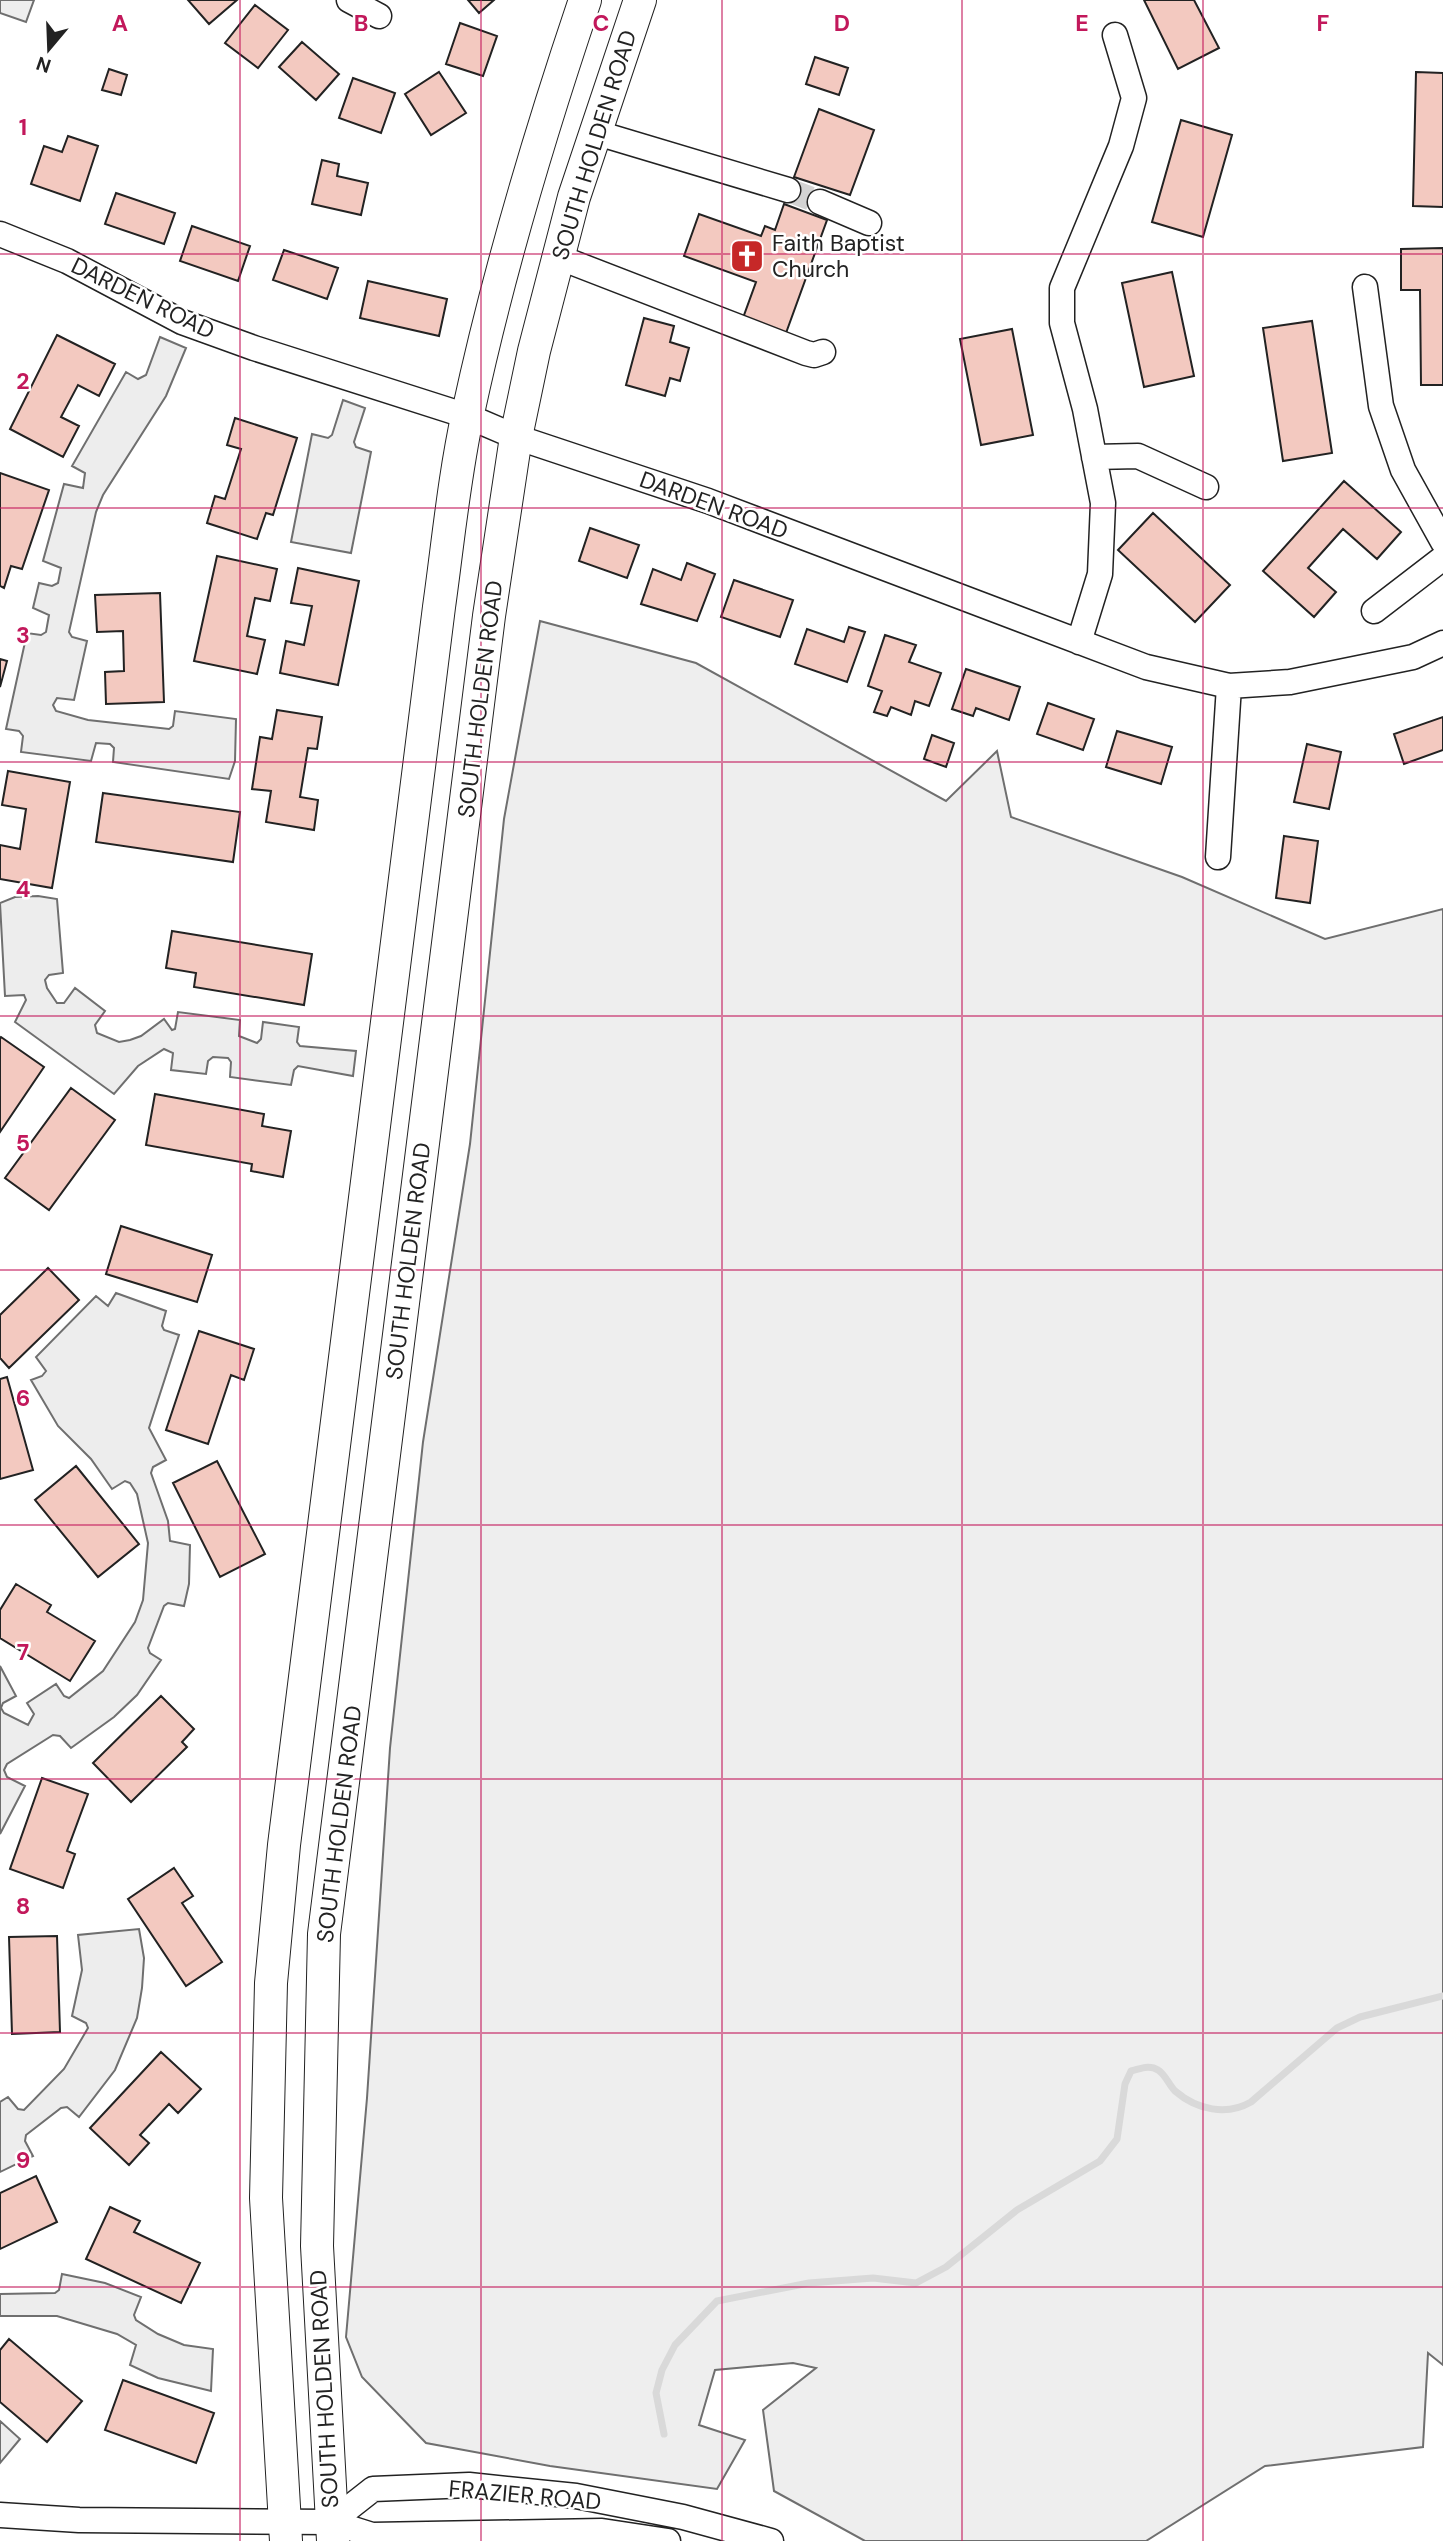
<svg xmlns="http://www.w3.org/2000/svg" width="1443" height="2541" font-family="'DM Sans',sans-serif">
<style>
.green{fill:#eee;stroke:#6f6f6f;stroke-width:2}
.parking{fill:#ededed;stroke:#6f6f6f;stroke-width:2}
.lines{fill:none;stroke-linecap:round;stroke-linejoin:round}
.stream{stroke:#d9d9d9;stroke-width:7}
.building{fill:#f3c9c0;stroke:#222;stroke-width:2}
.minor-tunnel{stroke:#d3d3d3;stroke-width:24;stroke-dasharray:24 12;stroke-linecap:butt}
.minor-casing{stroke:#222;stroke-width:27}
.major-casing{stroke:#222;stroke-width:34}
.minor{stroke:#fff;stroke-width:24}
.major{stroke:#fff;stroke-width:32}
.grid{fill:none;stroke:#c2185b;stroke-width:2;stroke-opacity:0.55}
.labels{text-anchor:middle;dominant-baseline:central;stroke-width:5;stroke-linejoin:round;paint-order:stroke}
.street-label{font-size:23px;fill:#222;stroke:#fff}
.poi-label{font-size:23px;fill:#222;stroke:#fff;text-anchor:start}
.grid-label{font-size:23px;text-anchor:middle;font-weight:bold;fill:#c2185b;stroke:#fff;stroke-width:5;stroke-linejoin:round;paint-order:stroke}
</style>
<rect width="100%" height="100%" fill="#fff"/>
<path class="green" d="M0 0H34L26 22 0 13Z
M540 621 696 663 946 801 997 751 1011 817 1182 877 1325 939 1443 909V2365L1428 2353 1423 2447 1265 2466 1146 2541H865L774 2491 763 2410 816 2368 793 2363 715 2370 699 2425 745 2440 717 2489 550 2466 426 2443 362 2377 346 2337 367 2098 390 1748 423 1442 470 1144 504 819Z"/>
<path class="parking" d="M160 337 186 348 166 396 103 495 96 512 69 632 72 637 87 641 74 700 57 698 53 705 56 711 88 720 169 729 173 726 175 711 236 719 235 761 229 779 113 762 114 748 110 744 96 743 91 761 21 752 23 736 19 731 6 729 27 633 41 635 46 632 49 615 33 608 39 583 52 586 58 583 61 568 43 561 64 484 83 488 85 473 72 466 126 372 138 379 146 375Z
M343 400 365 408 354 442 356 447 371 452 351 553 291 542 312 434 328 438 332 435Z
M38 896 57 899 63 973 49 975 45 980 47 988 57 1003H64L75 988 105 1011 95 1025 97 1033 119 1042 130 1040 141 1036 164 1019 172 1030 175 1029 178 1012 240 1020 239 1036 257 1043 261 1039 263 1022 299 1027 297 1042 300 1046 356 1051 353 1076 298 1066 294 1070 291 1085 230 1077 231 1062 228 1058 213 1057 208 1061 206 1074 171 1070 173 1053 164 1049 138 1066 114 1094 15 1022 26 1000 24 995 5 996 0 903 15 897Z
M116 1293 166 1311 162 1326 164 1330 179 1335 149 1428 166 1460 153 1467 151 1473 168 1521 170 1541 190 1545 189 1584 184 1606 168 1603 164 1606 148 1648 150 1653 161 1660 137 1695 114 1717 71 1748 60 1736 53 1735 7 1764 4 1770 7 1777 25 1786 0 1834V1666L16 1696 3 1703 1 1708 4 1713 28 1725 34 1714 27 1703 56 1684 64 1696 69 1698 103 1671 135 1622 143 1600 148 1543 137 1494 130 1483 125 1481 112 1489 91 1459 58 1426 31 1380 42 1376 46 1371 36 1357 96 1296 108 1306Z
M139 1929 144 1958 142 1988 137 2018 115 2070 79 2117 67 2107 61 2108 26 2135 25 2141 33 2156 0 2172V2102L8 2097 18 2109 24 2110 64 2069 88 2028 86 2023 72 2016 82 1970 78 1935Z
M62 2274 105 2283 141 2297 134 2315 136 2320 158 2334 184 2345 213 2349 211 2391 158 2378 130 2365 136 2345 117 2334 57 2316H0V2294L55 2293 59 2290Z
M0 2421 20 2439 0 2463Z"/>
<g class="lines">
<path class="stream" d="M664 2434 656 2393 662 2370 675 2345 717 2301 809 2283 873 2278 916 2283 946 2267 1017 2210 1100 2161 1117 2139 1125 2084 1131 2071C1140 2069 1149 2064 1158 2070 1165 2074 1169 2085 1175 2091 1197 2110 1227 2116 1251 2102L1337 2028 1360 2017 1443 1996"/>
</g>
<path class="building" d="M188 0H237L209 24Z
M468 0H494L479 13Z
M1144 0H1194L1219 48 1178 69Z
M255 5 288 30 258 68 225 43Z
M460 23 497 36 483 76 446 64Z
M302 42 339 74 316 100 279 67Z
M815 57 848 68 839 95 806 84Z
M109 69 127 75 121 95 102 90Z
M439 72 466 113 431 135 405 94Z
M1416 72 1443 73V207L1413 206Z
M353 78 395 93 381 133 339 118Z
M819 109 874 130 850 195 794 177Z
M1181 120 1232 135 1203 237 1152 222Z
M68 136 98 146 80 201 31 184 44 146 62 152Z
M322 160 339 164 337 176 368 183 361 215 312 204Z
M116 193 175 213 164 244 105 224Z
M784 204 827 220 786 333 743 318 756 282 684 256 699 214 761 236 765 226 775 230Z
M192 226 250 246 238 281 180 261Z
M1443 248V385H1421L1420 290H1401V249Z
M284 250 338 268 327 299 273 280Z
M1172 272 1194 376 1144 387 1122 283Z
M368 281 447 299 439 336 360 318Z
M644 318 674 326 670 342 689 348 680 381 670 378 665 396 626 385Z
M1312 321 1332 453 1283 461 1263 328Z
M1012 329 1033 435 981 445 960 339Z
M57 335 115 364 99 396 78 385 61 417 79 426 63 457 10 429Z
M235 418 297 438 273 515 266 513 257 539 207 523 215 496 225 499 241 449 227 445Z
M0 473 49 490 22 569 11 566 4 588 0 586Z
M1344 481 1401 532 1377 559 1343 529 1308 568 1336 592 1314 617 1263 571Z
M1153 513 1230 585 1195 622 1118 550Z
M590 528 639 545 627 578 579 561Z
M217 556 277 569 270 601 255 598 247 636 265 640 257 674 194 661Z
M687 563 715 574 697 621 641 604 653 569 681 580Z
M298 568 359 581 338 685 280 673 286 641 304 645 312 606 291 603Z
M734 580 793 600 780 637 721 617Z
M160 593 164 702 106 704 105 672 124 671 123 631 97 632 95 595Z
M849 627 865 632 847 682 795 664 807 629 844 642Z
M885 635 916 645 909 662 941 673 929 706 915 701 911 715 891 707 887 716 874 712 882 691 868 686Z
M0 659 7 661 0 687Z
M966 669 1020 687 1009 720 976 708 973 716 952 709Z
M1048 703 1094 719 1083 750 1037 734Z
M277 710 322 717 317 749 308 748 300 797 318 800 314 830 266 822 271 791 252 789 260 737 272 739Z
M1443 717V750L1404 764 1394 734Z
M1117 731 1172 747 1161 784 1106 767Z
M932 735 954 743 946 767 924 759Z
M1307 744 1341 752 1329 809 1294 802Z
M8 771 70 782 52 888 0 879V845L20 849 26 809 2 805Z
M103 793 240 812 233 862 96 842Z
M1284 836 1318 841 1310 903 1276 898Z
M172 931 312 954 304 1005 194 987 196 973 166 968Z
M1 1037 44 1067 0 1132V1038Z
M71 1088 115 1120 49 1210 5 1178Z
M155 1094 264 1114 262 1126 291 1131 283 1177 251 1171 252 1164 146 1145Z
M121 1226 212 1255 197 1302 106 1274Z
M48 1268 79 1300 9 1368 0 1358V1315Z
M199 1331 254 1349 244 1380 231 1375 208 1444 166 1430Z
M7 1377 33 1470 0 1479V1379Z
M217 1461 265 1554 220 1577 173 1483Z
M76 1466 139 1544 98 1577 35 1500Z
M16 1584 51 1605 47 1612 95 1641 70 1681 0 1638V1610Z
M161 1696 194 1729 182 1742 187 1747 131 1802 93 1763Z
M42 1778 88 1794 67 1851 75 1854 63 1888 10 1869Z
M174 1868 193 1896 182 1903 222 1962 186 1986 128 1899Z
M57 1936 60 2032 12 2034 9 1937Z
M161 2052 201 2089 178 2113 169 2104 140 2135 149 2143 129 2165 90 2128Z
M36 2176 57 2222 0 2249V2193Z
M110 2207 140 2221 134 2232 200 2263 181 2303 86 2259Z
M9 2339 82 2401 47 2442 0 2402V2350Z
M123 2380 214 2413 196 2463 105 2430Z"/>
<g class="lines">
<path class="minor-tunnel" d="M788 190 820 202"/>
<g class="minor-casing">
<path id="minor" d="M349 0 379 16
M594 132 788 190
M820 202 869 223
M0 234 67 261 182 322 254 348 467 416 516 437 708 501 1146 667 1229 686 1290 682 1413 657 1443 643
M558 257 806 353 814 355 823 352
M1365 287 1381 406 1403 470 1443 542
M1094 457 1138 456 1206 487
M1374 611 1443 558
M1079 642 1100 574 1103 503 1085 409 1062 323V288L1121 146 1134 98 1115 35
M1218 857 1229 686
M0 2515 79 2520 331 2522 372 2535 602 2531 668 2541
M331 2522 373 2489 469 2485 576 2496 683 2517 771 2541"/>
</g>
<g class="major-casing">
<path id="major" d="M286 2541 266 2198 271 1983 284 1845 439 607C448 543 454 477 468 413 498 273 539 136 585 0
M333 2541 317 2246 324 1934 489 616 516 437 534 351 574 197 640 0"/>
</g>
<use href="#minor" class="minor"/>
<use href="#major" class="major"/>
</g>
<path class="grid" d="M240 0V2541M481 0V2541M722 0V2541M962 0V2541M1203 0V2541M0 254H1443M0 508H1443M0 762H1443M0 1016H1443M0 1270H1443M0 1525H1443M0 1779H1443M0 2033H1443M0 2287H1443"/>
<defs>
<g id="church-square" transform="scale(1.75)"><rect x="-9" y="-9" width="18" height="18" rx="4" fill="#c62828" stroke="#fff"/><path d="M-1.2-6h2.4v3.5h3.3v2.4h-3.3V6h-2.4V-.1h-3.3v-2.4h3.3Z" fill="#fff"/></g>
</defs>
<g fill-rule="evenodd">
<use href="#church-square" x="747" y="256"/>
</g>
<g class="labels">
<g class="street-label">
<text transform="translate(594 145) rotate(-73)">SOUTH HOLDEN ROAD</text>
<text transform="translate(143 298) rotate(26)">DARDEN ROAD</text>
<text transform="translate(714 505) rotate(20)">DARDEN ROAD</text>
<text transform="translate(480 699) rotate(-83)">SOUTH HOLDEN ROAD</text>
<text transform="translate(408 1261) rotate(-83)">SOUTH HOLDEN ROAD</text>
<text transform="translate(339 1824) rotate(-83)">SOUTH HOLDEN ROAD</text>
<text transform="translate(324 2389) rotate(-93)">SOUTH HOLDEN ROAD</text>
<text transform="translate(525 2495) rotate(5)">FRAZIER ROAD</text>
</g>
<g class="poi-label">
<text x="772" y="243">Faith Baptist<tspan x="772" dy="26">Church</tspan></text>
</g>
</g>
<g class="grid-label">
<text x="120" y="31">A</text>
<text x="361" y="31">B</text>
<text x="601" y="31">C</text>
<text x="842" y="31">D</text>
<text x="1082" y="31">E</text>
<text x="1323" y="31">F</text>
<text x="23" y="135">1</text>
<text x="23" y="389">2</text>
<text x="23" y="643">3</text>
<text x="23" y="897">4</text>
<text x="23" y="1151">5</text>
<text x="23" y="1406">6</text>
<text x="23" y="1660">7</text>
<text x="23" y="1914">8</text>
<text x="23" y="2168">9</text>
</g>
<g transform="translate(49 49) rotate(199)" stroke="#ffffff" stroke-width="5" paint-order="stroke">
<path d="M0-5L12 26L0 18L-12 26Z" fill="#222222"/>
<text y="-10" font-size="19" font-weight="bold" text-anchor="middle" fill="#222222">N</text>
</g>
</svg>
